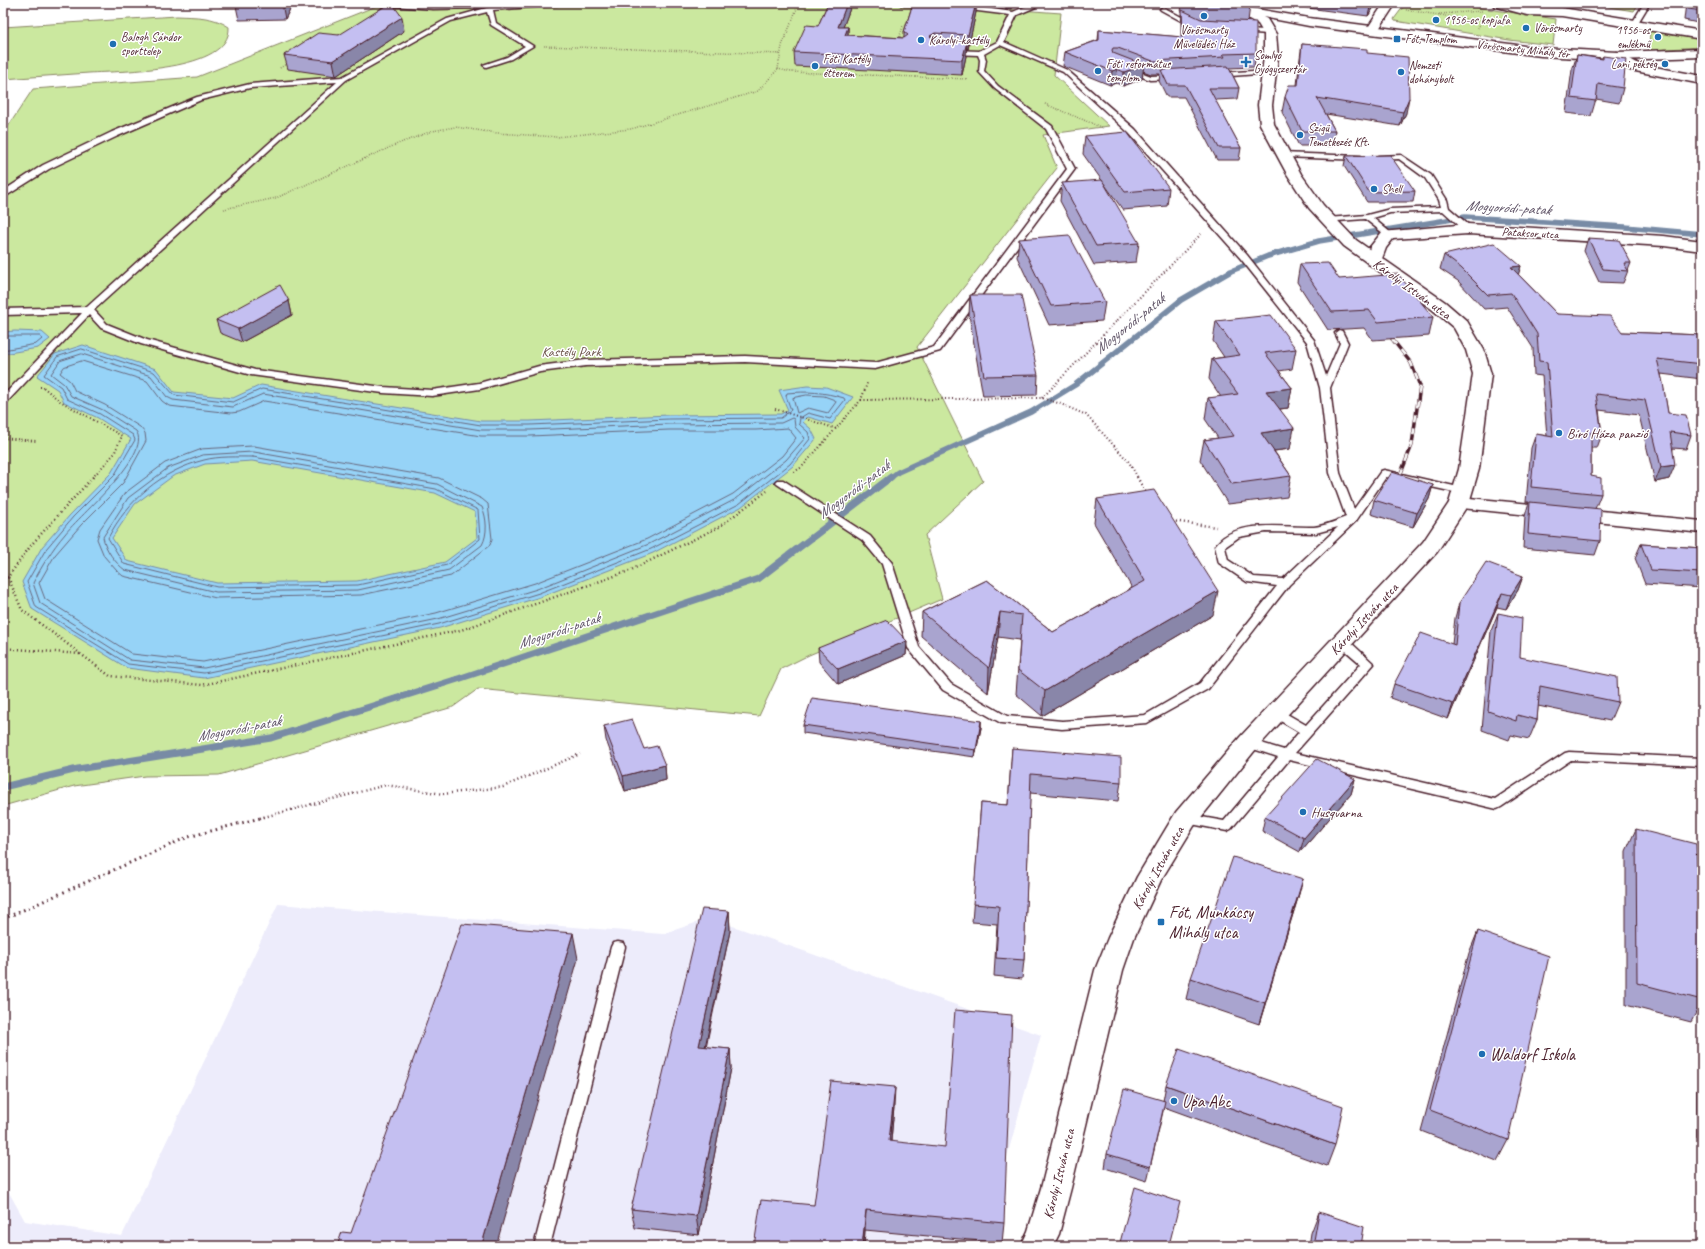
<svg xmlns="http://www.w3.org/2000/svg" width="1705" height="1249" font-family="Caveat,sans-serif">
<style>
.built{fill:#edecfb}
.green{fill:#cbe89f;stroke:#8a8465}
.water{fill:#96d3f7;stroke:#788ba5;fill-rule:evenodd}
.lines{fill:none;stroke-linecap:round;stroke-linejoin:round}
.shore{stroke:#68677d;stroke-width:1}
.stream-far1{stroke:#788ba5;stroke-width:5.5}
.stream{stroke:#788ba5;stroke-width:7}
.lane-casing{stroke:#4a1f2b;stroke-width:3}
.street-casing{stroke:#4a1f2b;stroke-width:3}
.secondary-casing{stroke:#4a1f2b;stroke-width:3}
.path-far3{stroke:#4a1f2b;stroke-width:1.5;stroke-dasharray:0.5 2;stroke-linecap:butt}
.path-far2{stroke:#4a1f2b;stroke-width:2;stroke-dasharray:1 2.5;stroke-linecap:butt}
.path-far1{stroke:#4a1f2b;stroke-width:2.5;stroke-dasharray:1 3;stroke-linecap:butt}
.path{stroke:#4a1f2b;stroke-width:3;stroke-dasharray:1.5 4;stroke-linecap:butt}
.lane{fill:#fff;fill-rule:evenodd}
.street{fill:#fff;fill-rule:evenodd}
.secondary{fill:#fff;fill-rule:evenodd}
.rail-far1-casing{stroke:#4a1f2b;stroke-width:3.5}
.rail-casing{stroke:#4a1f2b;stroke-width:4.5}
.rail-far1{stroke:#fff;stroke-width:2.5;stroke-dasharray:7;stroke-linecap:butt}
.rail{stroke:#fff;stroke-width:3;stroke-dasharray:9;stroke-linecap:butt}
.wall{fill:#a9a4cf;stroke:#4a1f2b}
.shaded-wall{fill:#8986a9;stroke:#4a1f2b}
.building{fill:#c4bff1;stroke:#4a1f2b}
.poi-dot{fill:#1f6fb2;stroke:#fff;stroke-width:1.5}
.labels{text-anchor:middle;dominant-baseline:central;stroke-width:3;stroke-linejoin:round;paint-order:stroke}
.far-poi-label{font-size:12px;fill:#4a1f2b;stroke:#fff;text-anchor:start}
.far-street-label{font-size:12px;fill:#4a1f2b;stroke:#fff}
.street-label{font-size:14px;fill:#4a1f2b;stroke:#fff}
.park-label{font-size:14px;fill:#6a5148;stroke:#fff}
.poi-label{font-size:14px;fill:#4a1f2b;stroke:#fff;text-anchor:start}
.water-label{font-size:15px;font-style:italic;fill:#615568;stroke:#fff}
.near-poi-label{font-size:17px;fill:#4a1f2b;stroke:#fff;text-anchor:start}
</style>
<rect width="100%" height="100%" fill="#fff"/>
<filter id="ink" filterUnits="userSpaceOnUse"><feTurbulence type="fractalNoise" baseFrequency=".025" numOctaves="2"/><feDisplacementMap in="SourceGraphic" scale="8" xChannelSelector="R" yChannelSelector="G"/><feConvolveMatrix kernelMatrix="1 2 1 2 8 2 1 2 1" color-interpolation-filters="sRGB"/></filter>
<g filter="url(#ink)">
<path class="built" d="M278 904 663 934 710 918 1041 1035 982 1246H3V1182L25 1221 122 1236Z"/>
<path class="green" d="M384 3 556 5 608 3 950 5 1061 13 1054 75 1109 126 1043 135 1057 168 917 347 983 481 925 535 942 599 809 655 781 669 759 716 478 689 453 707 219 775 145 776 74 786 3 806V131H5L33 89 197 77Z
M1406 3H1447L1556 19 1553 45 1509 40 1395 21 1394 19Z
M1583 3H1639L1634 11Z
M177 16C196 17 213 16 229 27 231 72 120 71 89 73 60 75 32 77 3 79V27Z
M1650 30 1702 37V47L1649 50Z"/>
<path class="water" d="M15 331 42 332 50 339 38 348 3 354V332Z
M83 345 156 369 174 392 233 398 261 385 481 421H530L669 415 781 414 788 410 779 390 807 386 826 387 853 397 832 424 808 417 803 422 811 429 816 439 793 466 741 507 653 553 540 597 440 628 204 678 127 668 32 609 22 582 42 547 70 515 111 473 131 439 98 418 64 402 58 390 37 376 55 354ZM252 461 435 493 475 512 477 538 445 562 357 581 217 583 127 561 112 538 135 504 173 476 205 464Z"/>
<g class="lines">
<path class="shore" d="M3 336H40L42 339 36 344 3 350
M82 349 154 372 174 395 233 402 262 389 481 425H530L669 419 781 418 791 410 786 396 787 393C807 391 824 392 844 398L845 400 830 419 808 413 800 418 799 424 808 432 810 439 790 464 739 504 651 549 539 593 439 624 204 673 128 664 36 607 27 582 46 549 73 517 114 476 135 440 133 435 100 414 67 399 61 387 44 375 57 357Z
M82 354 151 376 167 397 173 400 233 407 263 394 481 430H530L669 424 781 423 792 418 794 419 795 427 805 438 786 460 736 499 649 544 537 589 438 619 204 668 130 660 40 603 33 583C42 566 52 549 65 534 79 516 153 454 136 431L103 410 71 396 64 384 51 374 60 361Z
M82 361 147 381 162 401 169 406 231 413 239 412 264 401 481 436H530L669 430H756L788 428 796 438 782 456 733 494 647 539 535 583 436 613 203 662 132 654 45 599 39 583 55 555 81 525 123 483 146 441 145 433 140 427 105 405 75 391 70 381 60 373 64 367Z
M807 395 824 396 835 400 836 402 828 413 808 408 797 413 793 398Z
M254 446 439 478 482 499 488 504 492 539 490 545 451 576 361 595 216 598 123 576 116 570 104 556 97 539 100 529 125 493 165 463 202 449Z
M254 452 437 484 482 507C487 518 488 534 482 545L449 570 358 590 216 592 125 570C115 563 105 549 103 537L128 498 168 468 203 455Z
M253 457 436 489 478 510 480 539 447 565 358 585 217 587 124 564 108 538C128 500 161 471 204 460 219 456 237 457 253 457Z"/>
<path class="stream-far1" d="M890 478 898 472 1031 412 1075 385 1181 300 1231 271 1268 256 1319 241 1465 217 1625 227 1702 234"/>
<path class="stream" d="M3 787 78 769 271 738 458 679 758 579 891 477"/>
<g class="lane-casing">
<path id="lane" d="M389 3 433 5 481 4 484 6 481 8 433 9 393 6 383 13H379V11Z
M529 3H560L557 5 493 10 496 23 533 46 511 59 486 67 483 65 507 57 525 46 491 25 487 12 451 21 346 80 94 310 107 324 147 340 255 370 383 387 432 390 479 383 539 366 586 360 745 356 875 363 934 347 1067 169 1046 129 994 88 979 72 980 60 978 55 953 54 950 52 953 50 979 51 997 42 1010 15 962 9 959 7 962 5 1013 12 1031 4 1045 3 1017 15 1004 42 1067 70 1135 129 1247 255 1314 340 1326 376 1340 343 1335 333 1339 330 1342 331 1348 343 1330 388 1340 473 1354 509 1381 471 1384 470 1467 489 1468 491 1463 494 1386 477 1356 521 1289 585 1208 689 1147 723 1062 729 1001 723 943 690 908 648 882 564 862 540 777 484 775 482 777 480H783L870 536 892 563 919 647 951 684 1007 716 1062 721 1145 715 1200 683 1277 586 1247 582 1219 563 1215 546C1235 518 1284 528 1314 527 1324 526 1336 521 1346 517L1330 473 1320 388 1307 342 1241 259 1129 133 1063 72 1000 45 984 54 986 60 984 71 998 86 1052 126 1075 169 940 351 875 369 745 362 586 366 540 372 480 389 432 396 383 393 251 375 141 344 101 328 89 315 6 403 3 404V396L82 313 3 315V309L87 307 337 82 250 88 201 100 118 136 49 169 6 196H3V191L43 165 112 132 197 97 250 84 342 77 447 19 490 7ZM1338 527 1283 579 1254 577 1228 560 1225 547 1239 537 1266 532 1316 533Z
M898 3H929L930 4 927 6 901 5Z
M1644 3H1650L1636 26H1632L1631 25Z
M1163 7 1196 25 1197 26 1192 27 1161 10 1160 9Z
M1242 29 1268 30 1271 32 1268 34 1240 32 1239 31Z
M1130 68 1151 76 1175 75 1178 77 1175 79 1150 80 1128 71 1127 70Z
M1269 70 1272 72 1271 73 1218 77 1215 75 1218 73Z
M1281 153 1361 156 1365 158 1361 160 1284 157H1281Z
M1401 155 1431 175 1447 200 1449 208 1471 227V231H1465L1443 211 1390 213 1373 218 1391 233 1392 235 1388 237 1365 219 1324 222 1323 220 1327 218 1367 215 1390 209 1441 207 1439 200 1425 178 1399 159 1378 160 1374 158 1378 156Z
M1343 638 1347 639 1374 664 1295 753 1495 799 1565 753 1569 752 1702 758V766L1571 760 1501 807 1497 809 1289 760 1231 829 1227 831 1181 822 1179 819 1181 816 1185 814 1224 821 1278 757 1244 746 1242 743 1244 740 1248 739 1284 750 1299 732 1272 716 1270 713 1272 710H1280L1306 725 1361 664 1339 645 1337 642 1339 639Z
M618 942 623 943 625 947 550 1246H534L611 947 613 943Z"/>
</g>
<g class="street-casing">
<path id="street" d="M1384 3H1396L1377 32H1369L1367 29Z
M1492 3H1512L1527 7 1562 8 1702 31V39L1562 16 1527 15 1494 6Z
M1617 52 1639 64 1702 76V84L1630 70 1612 59 1610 56 1612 53Z
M1468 224 1664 236 1702 241V251L1664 246 1468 234 1393 239 1386 248 1380 264 1374 266 1368 264 1366 261 1370 247 1382 232Z
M1459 497 1702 521V533L1452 507 1449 503 1452 499Z"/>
</g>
<g class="secondary-casing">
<path id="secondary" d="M1223 3H1238L1245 7 1309 18 1541 48 1617 52 1702 49V57L1617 60 1541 56 1309 26 1263 17 1267 19 1276 34 1278 57 1272 105 1274 124 1301 174 1323 205 1356 240 1445 302 1467 321 1484 350 1491 374 1479 469 1469 503 1437 552 1256 749 1194 826 1161 880 1134 938 1123 970 1071 1188 1059 1234 1053 1246H1021L1028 1231 1041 1188 1095 970 1108 938 1137 877 1176 812 1240 737 1423 542 1449 503 1459 469 1473 374 1466 350 1454 328 1433 310 1344 246 1309 208 1287 174 1260 124 1258 105 1264 57V34L1258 24 1225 6Z"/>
</g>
<path class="path-far3" d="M1406 10 1500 24
M1439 14 1482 11
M1478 28 1485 15
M899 39 903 26
M544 46 781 54
M280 68 289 62
M778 69 791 72 969 79
M1045 104 1103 128
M224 209 276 198 400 143 432 131 455 127 497 133 557 137 631 129 758 91 778 69 782 46 799 3"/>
<path class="path-far2" d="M40 387H43L60 401 122 436 114 454 92 478
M1042 398 1202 233
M861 400 1042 398 1061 404 1086 415 1129 462 1138 478
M775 409 837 429
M3 438 36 441
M794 472 802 467 861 400 868 381"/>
<path class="path-far1" d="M93 477 32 544 8 577 22 610 110 676 202 685 461 630 629 571 719 527 767 491
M1137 477 1146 493
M1172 521 1216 527
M3 578 8 577
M3 648 80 654
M260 818 386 785 443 794 503 787 580 754"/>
<path class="path" d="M3 919 188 837 264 817"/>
<use href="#lane" class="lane"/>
<use href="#street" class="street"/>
<use href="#secondary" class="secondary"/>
<g class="rail-far1-casing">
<path id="rail-far1" d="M1392 339 1411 363 1420 386 1412 445 1399 478"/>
</g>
<g class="rail-casing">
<path id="rail" d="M1397 483 1399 477"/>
</g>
<use href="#rail-far1" class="rail-far1"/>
<use href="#rail" class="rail"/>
</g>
<path class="wall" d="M218 3H293L285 19 239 20 236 6H219Z
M828 3H852L843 27H848V35L904 38V32L913 3H1012L1011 9 976 5V12L968 49H966V56L962 75 795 66 794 52 818 26Z
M1182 3H1244L1250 6 1248 21 1256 53 1254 67 1229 68 1239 88 1237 99 1215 100 1241 148 1239 160H1217L1184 97H1167L1159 81 1160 74H1151L1143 71 1142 79 1123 86 1116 83 1110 85 1063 66 1065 52 1098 40 1099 30 1181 37V23L1182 15H1181V13Z
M1294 3H1377L1368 16 1293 6Z
M1686 3H1702V30L1698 29V23L1684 20Z
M404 31 336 76 288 69 284 55 339 35Z
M1302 44 1367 53 1406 113 1400 126 1326 114 1335 131 1332 146H1299L1282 112 1285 97 1297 85 1300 58Z
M1577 55 1602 58 1603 56 1623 88 1619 103 1596 99 1591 116 1566 113 1572 70Z
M1085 136 1169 188 1167 206 1123 210 1083 154Z
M1346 156 1415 191 1413 202H1367L1344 166Z
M1062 183 1139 243 1136 262 1094 265 1060 201Z
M1588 238 1631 263 1623 283 1599 282 1584 251Z
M1019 239 1105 302 1102 321 1049 325 1017 257Z
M1444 255 1521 266 1518 274 1557 314 1622 332 1702 335V379L1661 374 1668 413 1691 435 1686 449 1673 448 1669 479 1655 482 1639 415 1599 410 1602 434 1597 448H1591V476L1601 494 1595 509 1600 541 1595 555 1523 548 1525 516 1529 502H1526L1531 448 1536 434 1547 436 1542 376 1534 375 1533 348 1507 307 1484 309 1458 281 1440 269Z
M1300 264 1339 279 1433 317 1429 336 1373 340 1364 328 1328 330 1297 282Z
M970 295 1038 375 1037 395 983 396 969 315Z
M289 301 292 315 242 342 220 333 216 320Z
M1216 321 1296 349 1292 369 1279 371 1292 388 1288 408 1280 409 1290 449 1274 451 1291 476 1287 497 1228 504 1200 460 1204 440 1218 438 1205 419 1208 398 1221 397 1209 379 1212 359 1224 357 1213 341Z
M1433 485 1429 499 1413 527 1371 514 1374 500Z
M1097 499 1213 615 1042 716 1016 694 1020 640 998 637 988 693 921 636 922 612 987 580 1053 632 1132 588 1094 523Z
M1641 544 1702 548V588L1645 584 1635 558Z
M1523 576 1518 590 1506 609 1497 607 1448 719 1390 698 1394 684 1452 644 1455 618 1459 603Z
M1498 613 1520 657 1618 702 1610 721 1538 706 1537 720 1529 739 1511 735 1509 740 1482 730 1491 631Z
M907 641 906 655 838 684 819 662 818 648Z
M981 721V728L975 757 803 733V725Z
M604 726 644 749 665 765 666 780 625 791 606 740Z
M1012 748 1121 782 1118 801 1030 793 1024 960 1022 979 994 976 997 924 972 922 981 803 1008 805Z
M1355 779 1351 794 1300 852 1262 831 1265 817Z
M1636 829 1702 977V1002L1691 1022 1626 1005V851Z
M1303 879 1297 901 1259 1024 1186 999 1191 978Z
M729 911 730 931 706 1047 730 1049 731 1068 699 1235 635 1228 631 1209Z
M1478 931 1508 1140 1497 1161 1421 1131 1469 953Z
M1702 1080V1139L1697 1137V1089Z
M1166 1085 1335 1145 1327 1166 1164 1107 1147 1181 1105 1168 1107 1154 1163 1101Z
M894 1107 891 1141 1004 1223 1002 1243 865 1230 864 1246H754L814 1205Z
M1319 1212 1361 1246H1309L1311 1233Z"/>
<path class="shaded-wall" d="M282 3H293L285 19Z
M847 3H852L838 41V27Z
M976 3V12L968 49V35Z
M1371 3H1377L1368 16Z
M402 17 404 31 336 76 333 61Z
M848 27V42L845 35Z
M935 33 934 48 930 36Z
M967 42 966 56 962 75V60Z
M1144 65 1142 79 1123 86 1124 72Z
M1117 69 1116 83 1110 85 1112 71Z
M1409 98 1406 113 1400 126 1403 112Z
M1521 266 1517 279 1511 267Z
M289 301 292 315 242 342 238 329Z
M1292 388 1288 408 1262 411 1266 391Z
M1294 428 1290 449 1257 453 1261 433Z
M1675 465 1669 479 1655 482 1661 467Z
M1433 485 1429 499 1413 527 1417 513Z
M1523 576 1518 590 1506 609 1511 595Z
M1218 591 1213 615 1042 716 1045 691Z
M1502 593 1497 607 1448 719 1453 704Z
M1000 612 998 637 988 693 989 668Z
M907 641 906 655 838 684V669Z
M981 721V728L975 757 976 750Z
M665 765 666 780 625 791 623 776Z
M1355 779 1351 794 1300 852 1304 838Z
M1303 879 1297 901 1259 1024 1265 1003Z
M729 911 730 931 701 1066 699 1046Z
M573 933 578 959 496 1246H483L482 1244Z
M730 1049 731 1068 699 1235 696 1216Z
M895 1087 894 1107 889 1161V1141Z
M866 1210 865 1230 864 1246H862Z"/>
<path class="building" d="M236 3H282L235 4Z
M390 3H392L402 17 333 61 284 55 318 33 339 35Z
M828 3H847L838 27H848L845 35 904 38 908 35 904 32 913 3H976L968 35 935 33 930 36 934 40 967 42 962 60 794 52 806 25 818 26Z
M1201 3H1244L1250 6 1203 4Z
M1689 3H1702V11L1688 9Z
M1182 10 1201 19 1256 22V53L1223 54 1225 57 1153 61 1118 48H1113L1112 50 1113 53 1144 65 1124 72 1117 69 1112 71 1065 52 1099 40V30L1183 37Z
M1302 44 1367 49V53L1408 57 1409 98 1403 112 1317 98 1335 131H1302L1285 97 1289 85H1298Z
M1577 55 1603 59V56L1626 59 1623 88 1598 84 1596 101 1571 98Z
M1228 66 1239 88H1209L1241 148H1219L1185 85H1168L1161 70Z
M1127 132 1169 188 1125 192 1085 136Z
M1390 155 1415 191 1369 192 1346 156Z
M1102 180 1139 243 1096 246 1062 183Z
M1069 235 1105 302 1051 306 1019 239Z
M1588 238 1619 240 1631 263H1624L1628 271 1603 269Z
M1494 243 1521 266 1511 267 1557 314 1610 316 1622 332 1702 335V364L1657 359 1663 383 1668 413 1686 415 1691 435 1670 432 1675 465 1661 467 1645 400 1596 394 1602 434 1591 432V476L1601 478V494L1531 487 1536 434 1553 437 1547 362 1539 361 1537 334 1511 293 1488 295 1461 268 1444 255Z
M1328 263 1339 279 1398 274 1433 317 1378 322 1369 310 1332 312 1300 264Z
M280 285 289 301 238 329 216 320Z
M970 295H1021L1038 375 984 376Z
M1271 315 1296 349 1265 353 1292 388 1266 391 1294 428 1261 433 1291 476 1232 484 1204 440 1234 436 1208 398 1238 394 1212 359 1240 355 1216 321Z
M1392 472 1433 485 1417 513 1374 500Z
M1154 490 1218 591 1045 691 1018 670 1022 615 1000 612 989 668 922 612 987 580 1053 632 1145 581 1097 499Z
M1530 502 1601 509 1600 541 1528 534Z
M1641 544 1702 548V573L1651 570Z
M1486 562 1523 576 1511 595 1502 593 1453 704 1394 684 1421 633 1455 645 1459 603Z
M1498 613 1522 618 1520 657 1617 677 1618 702 1540 686 1537 720 1517 715 1516 721 1488 711Z
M887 620 907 641 838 669 818 648Z
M812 698 981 721 976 750 803 725Z
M632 719 644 749 657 746 665 765 623 776 604 726Z
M1012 748 1121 757V782L1031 774 1024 960 996 958 999 906 973 904 981 803 1008 805Z
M1317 759 1355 779 1304 838 1265 817Z
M1636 829 1696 844 1702 977V1000L1637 983Z
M1233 857 1303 879 1265 1003 1191 978Z
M702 909 729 911 699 1046 730 1049 696 1216 631 1209Z
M462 924 573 933 482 1244H487V1246H337L342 1232 351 1233Z
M1478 931 1549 956 1508 1140 1430 1110Z
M955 1010 1012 1015 1004 1223 866 1210 862 1246H754L761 1200 814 1205 831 1081 895 1087 889 1141 945 1147Z
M1179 1049 1343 1106 1335 1145 1166 1085Z
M1124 1089 1165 1101 1150 1167 1107 1154Z
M1135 1187 1180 1202 1170 1241 1184 1246H1119Z
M1319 1212 1364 1227 1361 1246H1313Z"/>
</g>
<g class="poi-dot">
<circle cx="1204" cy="16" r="4"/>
<circle cx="1436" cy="20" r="4"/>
<circle cx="1526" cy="28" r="4"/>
<circle cx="1658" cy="37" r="4"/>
<rect x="1393" y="35" width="8" height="8" rx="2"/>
<circle cx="921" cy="40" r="4"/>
<circle cx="113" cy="44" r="4"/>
<path d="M1244 56h4v4h4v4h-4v4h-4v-4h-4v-4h4z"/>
<circle cx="1665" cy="64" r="4"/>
<circle cx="815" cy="66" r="4"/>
<circle cx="1098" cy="71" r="4"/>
<circle cx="1401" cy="72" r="4"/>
<circle cx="1300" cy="135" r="4"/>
<circle cx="1374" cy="189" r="4"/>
<circle cx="1559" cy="433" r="4"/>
<circle cx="1303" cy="812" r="4"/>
<rect x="1157" y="918" width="8" height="8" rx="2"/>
<circle cx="1482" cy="1054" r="4"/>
<circle cx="1174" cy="1101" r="4"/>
</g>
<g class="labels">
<g class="far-poi-label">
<text x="1444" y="20">1956-os kopjafa</text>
<text x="1534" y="28">Vörösmarty</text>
<text x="1204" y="30" text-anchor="middle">Vörösmarty<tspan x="1204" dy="14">Művelődési Ház</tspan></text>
<text x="1650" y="30" text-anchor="end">1956-os<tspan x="1650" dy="14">emlékmű</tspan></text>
<text x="121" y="37">Balogh Sándor<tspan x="121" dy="14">sporttelep</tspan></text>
<text x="1405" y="39">Fót, Templom</text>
<text x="929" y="40">Károlyi-kastély</text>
<text x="1254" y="55">Somlyó<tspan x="1254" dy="14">Gyógyszertár</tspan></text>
<text x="823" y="59">Fóti Kastély<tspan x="823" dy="14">étterem</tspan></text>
<text x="1106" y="64">Fóti református<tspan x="1106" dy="14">templom</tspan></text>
<text x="1657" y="64" text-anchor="end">Lani pékség</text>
<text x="1409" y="65">Nemzeti<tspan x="1409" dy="14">dohánybolt</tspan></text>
<text x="1308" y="128">Szigü<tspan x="1308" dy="14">Temetkezés Kft.</tspan></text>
<text x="1382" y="189">Shell</text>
</g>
<g class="far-street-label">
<text transform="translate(1523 49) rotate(6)">Vörösmarty Mihály tér</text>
<text transform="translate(1530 233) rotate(3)">Pataksor utca</text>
</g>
<g class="street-label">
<text transform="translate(1412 289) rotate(36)">Károlyi István utca</text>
<text transform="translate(1364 619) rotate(-47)">Károlyi István utca</text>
<text transform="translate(1158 868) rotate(-61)">Károlyi István utca</text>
<text transform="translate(1059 1174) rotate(-76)">Károlyi István utca</text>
</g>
<g class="park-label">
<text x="571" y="351">Kastély Park</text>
</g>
<g class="poi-label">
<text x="1567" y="433">Bíró Háza panzió</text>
<text x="1311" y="812">Husqvarna</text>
</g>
<g class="water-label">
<text transform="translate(1508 208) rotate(3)">Mogyoródi-patak</text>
<text transform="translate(1130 324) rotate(-39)">Mogyoródi-patak</text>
<text transform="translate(854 490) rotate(-37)">Mogyoródi-patak</text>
<text transform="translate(559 631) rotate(-18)">Mogyoródi-patak</text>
<text transform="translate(239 729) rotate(-11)">Mogyoródi-patak</text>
</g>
<g class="near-poi-label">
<text x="1169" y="912">Fót, Munkácsy<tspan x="1169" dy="20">Mihály utca</tspan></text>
<text x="1490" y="1054">Waldorf Iskola</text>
<text x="1182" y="1101">Upa Abc</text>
</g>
</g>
<rect width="1705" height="1249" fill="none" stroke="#fff" stroke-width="16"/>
<rect x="8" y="8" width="1689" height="1233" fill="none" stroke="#4a1f2b" stroke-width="1.5" filter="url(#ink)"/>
</svg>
